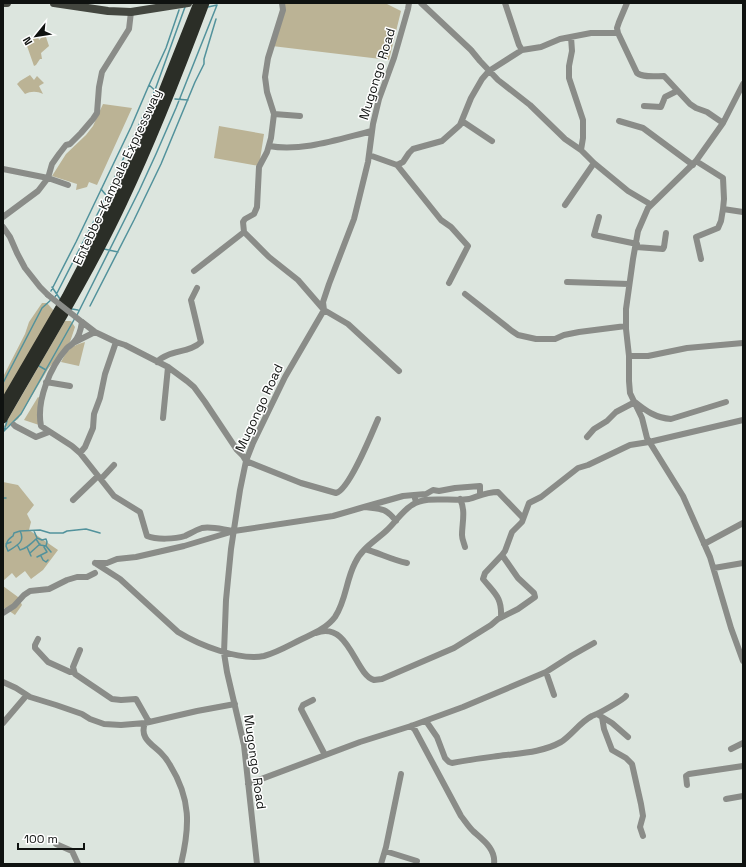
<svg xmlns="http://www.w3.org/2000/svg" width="746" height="867" font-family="'Space Grotesk',sans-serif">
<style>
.green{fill:#bbb395}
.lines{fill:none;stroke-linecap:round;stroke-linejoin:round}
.stream{stroke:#52929c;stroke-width:1.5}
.minor{stroke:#8a8c88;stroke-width:6}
.major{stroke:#43463f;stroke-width:8}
.highway{stroke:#2b2e27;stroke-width:9}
.minor-bridge{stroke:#8a8c88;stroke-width:6}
.labels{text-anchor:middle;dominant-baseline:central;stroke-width:3;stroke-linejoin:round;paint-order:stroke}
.street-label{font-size:13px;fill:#0f1210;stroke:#fff}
</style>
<rect width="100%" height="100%" fill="#dce5de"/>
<path class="green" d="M282 3H385L401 11 389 60 272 46Z
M38 36 39 40 42 37H46L49 46 41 53 42 59H40L36 65 34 66 27 46 32 43 30 39Z
M30 75 34 80 37 76 44 83 39 86 43 94C37 91 31 91 25 94L17 84 20 81Z
M103 104 132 108 97 185 89 182 87 187 76 190 77 184 52 176 66 154 86 135 93 126Z
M219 126 264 134 259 166 214 158Z
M42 303H47L54 311 3 398V377L25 334 29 322Z
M65 321H71L75 327 70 342 48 369 18 419 6 427H4L3 434V428Z
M85 342 79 366 61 362C68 349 71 346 85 342Z
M38 397 41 399 39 425 24 420Z
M3 482 18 485 34 505 27 514 31 522 29 530 58 550 43 570 31 579 25 571 16 578 12 573 3 581Z
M3 586 18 597 22 605 15 615 5 608 3 609Z"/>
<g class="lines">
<path class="stream" d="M149 85 166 48 179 10
M175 99 188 100
M101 189 110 200
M104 249 118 252
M52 287 60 299
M51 291 76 242 131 127 149 85 158 93
M55 297 101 207 155 90 185 7
M90 306 134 220 161 164 195 82 204 64V59L216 19
M72 309 78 310
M77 315 139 191 156 154 176 108 217 5 208 7
M39 366 46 370
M3 383 42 308 52 299
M4 431 7 421
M3 432 21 414 75 318
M3 498H6
M3 513V514
M20 531C26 542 16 546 8 551L6 546C7 540 9 539 13 536L14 533 20 531 40 530 50 533H63L67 531 86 529 100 533
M34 531 37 538 42 540 46 539 47 542 46 546 51 552
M6 544 11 542
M18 546 20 550C27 548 31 544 36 539L40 545 46 546
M27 547 31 556
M30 553 40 544
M41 556 43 560 46 562 48 560
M37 557 47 552 44 547"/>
<path class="minor" d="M421 3 471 50 480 61 498 80 530 105 565 139 581 150 594 163 628 191 650 204
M505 3 519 45 522 50 541 47 560 39 591 33H618
M627 3 619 22 617 28 618 33 637 73C644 78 656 76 664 76L690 104 696 108 707 112 723 123
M571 37 572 51 569 66V78L583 120V138L581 150
M743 84 723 123 696 161 648 208 638 231 633 259 626 309V329L629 356V381L630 393 642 418 647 438 683 496 710 557 731 628 743 661
M644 106 661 107 665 97 677 91
M274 114 300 116
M462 121 492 141
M619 121 643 128 693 165
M269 146C302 152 339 139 372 131
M369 155 397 165 441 220 451 227 468 246 449 283
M696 161 723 178 724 199 723 209 743 212
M397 165 403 162 409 153 413 149 442 141 460 125 471 98 482 79 489 71 522 50
M3 169 48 178 68 185
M565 205 594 163
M3 217 38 191 48 178 52 164 59 154 66 145 70 144 81 133 93 119 97 113 99 87 102 72 129 29 131 12
M599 217 594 235 637 244
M3 227 10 237 17 253 25 268 40 287 48 295
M244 232 243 222 245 219 254 214 257 207 259 167 267 152 271 138 274 114 267 92 265 77 268 58 283 10 282 3
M636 247 663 249 664 247 666 233
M701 259 696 237 718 228 721 221 723 209
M194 271 244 232 269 257 298 280 324 310 348 324 399 371
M567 282 629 284
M465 294 512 331 518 335 536 339H555L564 335 579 332 626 326
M75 342 95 332
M629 356H648L687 348 743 343
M157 362C168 350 190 353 201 342L191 300 197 288
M46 382 70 386
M163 418 168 367
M14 425 15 426 36 437 49 432
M587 437 594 429 607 421 616 412 635 402C646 411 656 418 671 419L726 402
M80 453 85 447 93 428 94 414 100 398 105 374 116 342
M101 479 114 465
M414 495 426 494 433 490 439 491 455 488 480 486V495
M460 499C466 511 462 523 462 535 462 539 464 543 465 547
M73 500 98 476
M396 521C385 507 380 509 364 507L403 496 414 495 416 502
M234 531C224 530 212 526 202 528 196 530 191 533 185 536 175 539 157 540 147 536L140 512 114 496 80 453 72 446 41 426C36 401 50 367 67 348 69 346 72 345 74 342 79 337 81 329 82 322L95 332 116 342 125 345 168 367 187 381 194 387 205 402 237 450 243 456 246 461 301 483 336 493C349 490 372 433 378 419
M704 544 743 523
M365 549C379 553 392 560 407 563
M95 563 120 579 178 632C199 645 239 661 264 656 276 653 288 646 300 640 312 634 326 629 335 617 346 601 346 580 355 563 361 549 375 541 386 531 395 523 402 511 412 505 426 495 452 502 469 499 479 496 487 492 498 492L523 518
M95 563H107L117 559 136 557 184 546 234 531 333 516 364 507
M714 568 743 563
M3 613 14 606 24 595 30 591 49 589 67 580 77 577H87L95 573
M501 617C502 597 495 594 483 579L485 573 502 555
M316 633C349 620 355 675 374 680L382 679 454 648 491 625 498 619 518 609 535 597 534 593 518 578 502 555 505 551 512 532 522 522 529 503 541 497 578 468 588 465 630 445 649 442 743 420
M38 639 35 645V648L48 662 70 672H74
M80 650 73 667 75 674 112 699 121 700 136 699 149 722
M546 672 554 695
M3 682 16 688 30 697 56 705 82 714 90 719 104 724 121 725 145 723 197 711 235 704
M313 700 303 705 301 709 325 755
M597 714 602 717 604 729 612 750 626 758 632 764 641 804 643 816 640 827 643 836
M602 717 612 723 628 737
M426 721 437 737 445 758 449 762 452 763C467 760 483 758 498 756 520 753 541 753 561 742 572 735 580 722 592 716 598 714 623 700 626 696
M3 723 26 696
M145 723C139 738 152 744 161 753 165 757 168 761 170 765 191 799 190 826 181 864
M411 726 415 730 461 816C465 821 468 826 473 831 483 840 496 849 494 864
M731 749 743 743
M248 784 360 742 411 726 463 707 546 672 571 656 594 643
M687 785 686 776 689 774 743 766
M726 799 743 796
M56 844 72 851 78 864
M385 851 417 861
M257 864 244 745 227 672 224 653 226 600 231 549 240 490 246 461 253 443 285 377 324 310 323 302 329 284 354 219 368 162 373 124 379 99 394 58 408 9 409 3
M381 864 386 847 401 774"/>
<path class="major" d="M3 3H7
M54 3 108 11 131 12 188 3"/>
<path class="highway" d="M3 405 66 297 97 238 156 109 198 3
M3 419C44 347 88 277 123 202 154 137 180 70 205 3"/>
<path class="minor-bridge" d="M48 295 82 322"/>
</g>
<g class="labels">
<g class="street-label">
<text transform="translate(377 74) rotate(-73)">Mugongo Road</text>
<text transform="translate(117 177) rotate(-65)">Entebbe–Kampala Expressway</text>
<text transform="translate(259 408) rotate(-65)">Mugongo Road</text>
<text transform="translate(255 762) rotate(82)">Mugongo Road</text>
</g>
</g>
<rect width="746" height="867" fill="none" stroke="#0f1210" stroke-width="8"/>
<g transform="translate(36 36) rotate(240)" stroke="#ffffff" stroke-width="3" paint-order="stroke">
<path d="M0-3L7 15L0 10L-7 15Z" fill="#0f1210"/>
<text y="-6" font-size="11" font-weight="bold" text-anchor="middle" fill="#0f1210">N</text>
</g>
<path d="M18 843v6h66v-6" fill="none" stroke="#0f1210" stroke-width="2"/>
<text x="24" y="843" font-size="12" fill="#0f1210" stroke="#ffffff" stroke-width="3" paint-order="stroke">100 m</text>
</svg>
